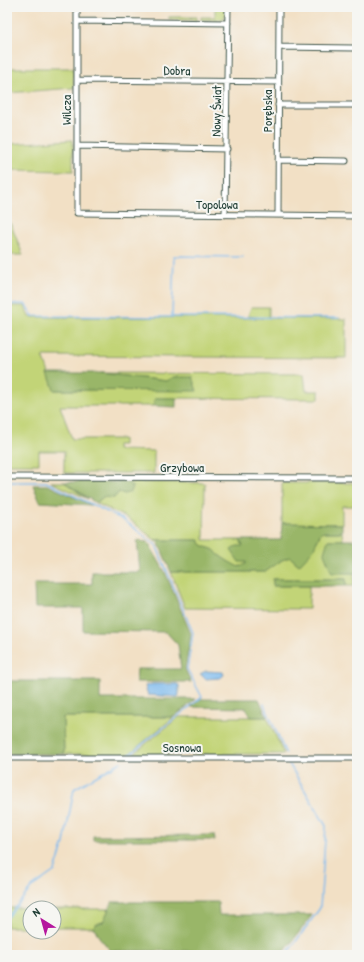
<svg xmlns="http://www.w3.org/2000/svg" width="364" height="962" font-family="'Patrick Hand',sans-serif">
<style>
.green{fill:#c2d477;stroke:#708856}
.forest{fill:#99b668;stroke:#5c7a4e}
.water{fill:#7bb9ee;stroke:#4d7b91}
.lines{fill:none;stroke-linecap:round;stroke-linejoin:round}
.stream{stroke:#7bb9ee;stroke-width:1.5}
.minor-casing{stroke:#3f554a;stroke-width:7}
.minor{stroke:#fff;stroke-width:5}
.labels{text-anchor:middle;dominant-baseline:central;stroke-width:4;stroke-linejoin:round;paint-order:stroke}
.street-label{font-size:13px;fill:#1f3d34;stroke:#f6f6f2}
</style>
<rect width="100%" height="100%" fill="#f6f6f2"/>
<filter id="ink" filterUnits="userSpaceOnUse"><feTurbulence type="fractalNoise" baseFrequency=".025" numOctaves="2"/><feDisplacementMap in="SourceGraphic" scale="8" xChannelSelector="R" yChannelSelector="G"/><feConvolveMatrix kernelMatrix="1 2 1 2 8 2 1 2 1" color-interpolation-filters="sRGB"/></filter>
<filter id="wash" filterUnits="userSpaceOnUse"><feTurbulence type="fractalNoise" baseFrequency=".012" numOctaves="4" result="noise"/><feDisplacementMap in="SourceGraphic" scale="16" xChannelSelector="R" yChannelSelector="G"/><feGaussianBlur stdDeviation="0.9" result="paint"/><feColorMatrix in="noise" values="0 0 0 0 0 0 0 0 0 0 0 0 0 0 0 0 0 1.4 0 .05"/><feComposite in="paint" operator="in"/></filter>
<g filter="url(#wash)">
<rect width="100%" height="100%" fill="#f2e0c5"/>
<path class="green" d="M215 7H227L224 19 201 20V17H215Z
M169 17H197V20H169Z
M7 68H73L74 88 7 93Z
M73 140V171L7 170V144Z
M7 215 23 255H7Z
M7 306H25L29 317 263 318 248 316 251 307H269V318L346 319V358L43 356 55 390H197L174 377 166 381 100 373 304 374 306 391H319V399L155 398 153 406H60L72 439H123V445H117V450L154 451V473H64V451H39V464H7Z
M52 482H64L88 499 51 482Z
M127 482 205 483 204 540H240L243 546 246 564 238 567C234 565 222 558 219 555 217 554 216 551 214 550 209 547 206 549 200 543L199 540H155L129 519 96 503 103 497 114 498 119 492 133 487Z
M282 483H357V506H342V524L282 523Z
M321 532H342L343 540H328L332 572 354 573V586H346V579H273V586H309V609L185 608 171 572H265L282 560 290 557 299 565 318 540Z
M63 717H174L129 754H64Z
M179 717H267L284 754H133Z
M7 908H30V927H7Z
M54 909H108V914L103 922 96 924 94 927H54Z"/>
<path class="forest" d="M48 373H100L166 381 173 377H192L197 391 54 390Z
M155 398H176V407L153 406Z
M64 482H127L133 487 131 492 124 494 119 492 114 498 103 497 96 503Z
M33 485H47L91 505 40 502Z
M282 523 342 524V532H321L313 550 299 565 290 557 282 560 265 572H171L159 544 155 540H200V543C206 549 209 547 214 550 216 551 217 554 219 555 222 558 234 565 239 567L246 564V562H239L231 550 237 546H243L240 540H281Z
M137 540 148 542 165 572 191 634 185 669 191 682H136L137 669H181L178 645 166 632 83 631V608H35L34 584H92V572H140Z
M328 540H357V573H332L324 553Z
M273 579H346V586H273Z
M7 681H100V699H196L174 717H63L64 754H7Z
M200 699H259L267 717H251L246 708 191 707Z
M214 835 215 840H93V836Z
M112 902H218L219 915H312L285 951H111L99 937 94 927 96 924 103 922Z"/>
<path class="water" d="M206 671 223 672 224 675 220 678 206 679 200 674Z
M152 684H177L179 685V694L178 697 148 695 145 686Z"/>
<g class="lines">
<path class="stream" d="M7 304H25L33 316 339 318
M172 317 174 256 243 257
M7 482H46L124 520 156 545 193 633 187 669 202 697 130 754
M264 704 286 754
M7 918 32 887 55 871 64 843 74 789 121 762
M286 955 320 908 326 826 288 762"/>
</g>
</g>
<g filter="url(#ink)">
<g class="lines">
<g class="minor-casing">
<path id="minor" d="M77 7V213L357 216
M77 21 228 23
M279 47 354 48
M77 80 278 82
M278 105H357
M77 146 227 149
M278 160 346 161
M225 215 228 7
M278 215 279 7
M7 477 357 478
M7 758H357"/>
</g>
<use href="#minor" class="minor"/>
</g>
</g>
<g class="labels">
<g class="street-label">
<text transform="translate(177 70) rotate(1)">Dobra</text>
<text transform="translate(66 110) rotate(-90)">Wilcza</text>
<text transform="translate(216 111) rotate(-89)">Nowy Świat</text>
<text transform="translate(267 111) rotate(-90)">Porębska</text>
<text x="217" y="204">Topolowa</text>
<text x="182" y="467">Grzybowa</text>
<text x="182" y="747">Sosnowa</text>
</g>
</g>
<rect width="364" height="962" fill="none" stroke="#f6f6f2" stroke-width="24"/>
<g transform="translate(42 920) rotate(323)"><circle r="19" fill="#f6f6f2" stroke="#a0aca6"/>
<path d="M0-3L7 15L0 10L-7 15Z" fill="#b5179e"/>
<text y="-6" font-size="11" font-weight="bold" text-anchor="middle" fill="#1f3d34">N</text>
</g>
</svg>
